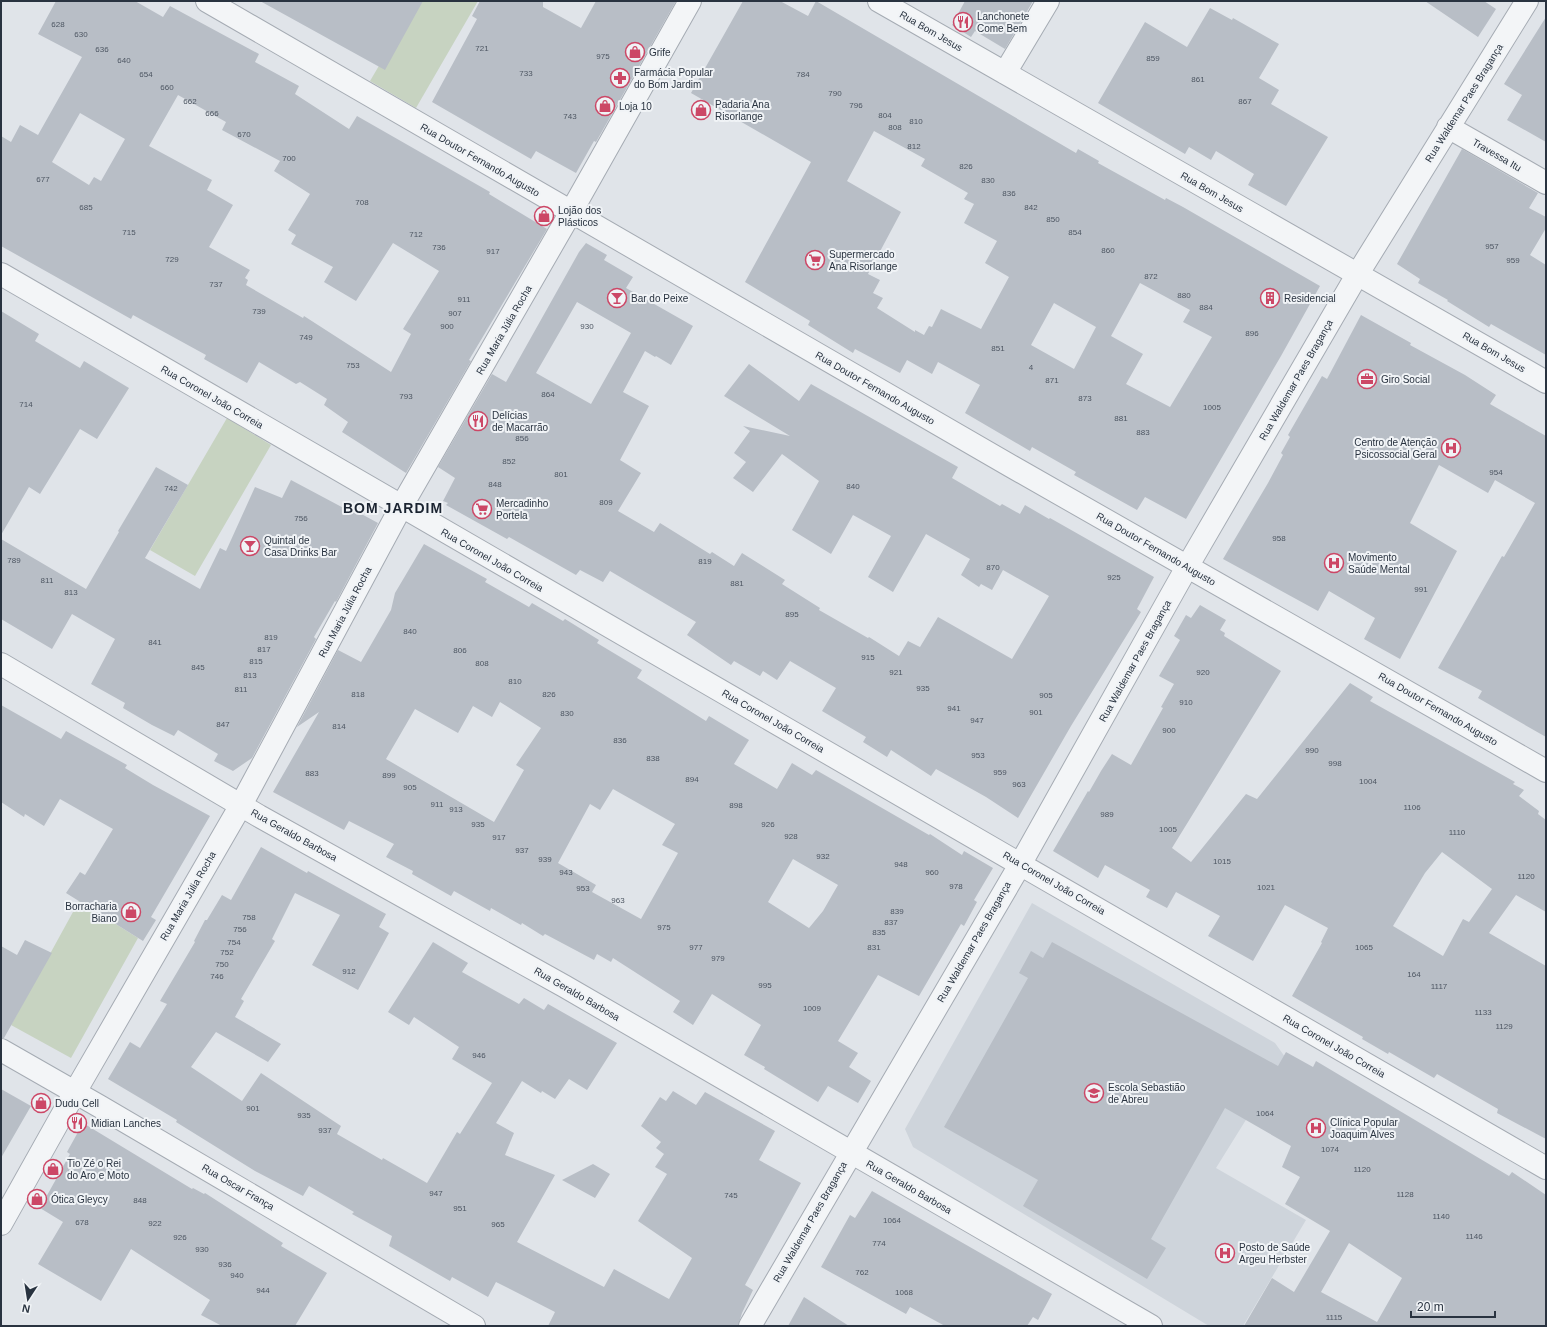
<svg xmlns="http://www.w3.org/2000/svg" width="1547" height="1327" font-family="Helvetica,sans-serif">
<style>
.built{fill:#ced4db}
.green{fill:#c7d3c1}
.building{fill:#b8bec6;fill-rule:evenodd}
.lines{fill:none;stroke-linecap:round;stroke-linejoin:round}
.minor-casing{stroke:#a5abb3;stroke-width:24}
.minor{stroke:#f3f5f7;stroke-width:22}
.labels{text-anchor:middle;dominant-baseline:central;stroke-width:4;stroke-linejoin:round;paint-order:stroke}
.number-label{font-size:8px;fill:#4d5662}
.poi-label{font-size:10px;fill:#293340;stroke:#f0f3f6;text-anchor:start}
.street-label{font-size:10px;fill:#293340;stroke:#f0f3f6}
.district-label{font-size:14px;font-weight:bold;letter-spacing:1px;fill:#1b2431;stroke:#f0f3f6}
</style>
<rect width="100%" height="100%" fill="#e0e4e9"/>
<path class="built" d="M1032 903 1275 1043 1285 1057 1216 1168 1306 1220 1243 1326H1209L913 1147 905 1129Z"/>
<path class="green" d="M417 1H478L416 108 370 81Z
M227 418 271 445 195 576 150 550Z
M79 901 138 938 71 1058 11 1025Z"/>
<path class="building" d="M56 1H135L163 17 170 6 259 54 255 62 299 86 295 94 349 129 357 116 490 192 489 194 547 229 469 360 471 361 406 473 342 432 348 422 324 405 327 399 300 382 296 384 259 362 247 383 204 359 206 355 133 315 131 319 1 246V136L11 142 20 125 38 135 82 57 38 34ZM178 95 226 122 222 130 280 161 274 171 310 194 288 230 296 235 291 244 333 267 324 282 356 301 393 243 439 271 403 329 411 334 391 372 304 316 303 318 246 285 248 280 245 278 250 270 209 247 233 205 207 190 212 180 149 146ZM80 113 125 139 101 181 94 177 89 185 52 162Z
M260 1H423L385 70Z
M480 1H543V7L581 28 596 1H676L596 142 594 141 576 173 536 151 531 159 432 102 477 19 472 16Z
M743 1H780L808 16 816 1 1076 153 1078 149 1099 161 1098 163 1165 200 1166 198 1183 207 1320 286 1281 356 1186 519 1145 497 1137 510 1074 475 1076 472 1032 447 1030 451 965 413 980 385 938 362 932 374 907 360 900 373 855 349 853 353 808 325 810 321 745 282 811 162 691 93ZM874 131 925 159 921 166 968 193 964 199 974 204 964 223 997 241 985 263 1009 277 981 329 941 309 932 327 929 326 924 335 915 330V332L877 308 883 298 873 293 880 280 868 274 901 212 847 181ZM1140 283 1190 310 1183 322 1212 337 1170 407 1126 384 1143 354 1111 336ZM1054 303 1096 327 1074 369 1031 345Z
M965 1H1033L1005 49 975 31 971 37 952 25Z
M1425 1H1484L1496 9 1478 37Z
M1210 8 1232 20 1233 18 1279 44 1259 78 1279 90 1271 104 1328 137 1286 206 1248 185 1254 174 1216 151 1211 160 1189 147 1185 154 1098 103 1145 22 1187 47Z
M1546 17V142L1507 120 1522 95 1504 84Z
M1462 149 1538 193 1529 208 1546 217V228L1530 255 1546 265V355L1491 324 1489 327 1447 301 1448 300 1418 283 1420 279 1397 264Z
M586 243 607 255 604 260 633 277 626 288 693 326 671 365 656 356 655 357 645 351 623 392 649 406 620 460 641 473 618 511 654 532 660 523 710 554 712 552 734 566 742 553 785 580 782 584 820 608 819 610 868 638 869 637 899 656 908 641 920 647 938 617 1012 659 1049 596 1003 570 992 590 981 584 979 587 961 575 970 559 926 534 893 592 868 577 891 536 853 515 831 554 792 530 819 481 782 454 753 492 733 478 746 462 734 453 750 431 743 426 790 436 724 396 749 364 799 401 811 384 958 467 952 478 1000 506 1002 504 1020 514 1025 505 1049 519 1050 518 1154 577 1137 609 1141 612 1071 726 1018 818 986 797 936 769 931 776 891 750 887 757 863 742 866 737 822 711 836 688 790 661 777 680 763 671 760 676 734 661 731 665 687 635 696 622 610 571 603 582 580 570 576 575 509 537 507 539 446 505 448 503 443 501 455 478 438 467 492 374 506 382 579 252ZM577 302 631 333 591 404 536 373Z
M1 311 39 334 35 341 80 368 84 361 129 388 97 439 80 429 40 494 29 487 1 535Z
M1361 315 1411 343 1410 345 1465 375 1496 395 1490 404 1546 436V737L1478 698 1482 691 1438 668 1502 556 1504 557 1535 503 1495 480 1488 493 1439 465 1410 523 1457 551 1400 659 1364 639 1375 618 1329 591 1318 611 1223 559 1268 483 1283 455 1281 453 1290 437 1288 435 1322 376 1327 379Z
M156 467 188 485 145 558 200 589 220 548 226 551 255 487 282 498 291 480 353 513 354 510 378 523 336 602 335 601 314 637 316 639 252 758 233 771 214 761 218 754 178 730 174 736 152 725 123 708 125 703 91 684 115 639 72 614 52 649 1 619V539L86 589 119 532 118 531Z
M424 544 487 579 485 582 529 607 532 603 563 621 565 619 599 640 597 643 642 670 637 678 706 721 709 716 749 740 734 764 777 789 792 763 812 775 816 770 929 835 930 834 962 855 964 851 993 868 974 900 977 902 964 926 961 924 919 996 878 975 838 1041 858 1053 849 1067 871 1081 858 1103 828 1086 818 1102 764 1069 765 1067 744 1055 761 1025 712 994 693 1025 673 1012 680 1001 613 958 611 962 597 954 594 960 545 934 543 936 522 923 521 925 491 908 490 911 454 891 451 896 412 874 413 871 386 857 394 844 349 821 344 830 273 792 319 712 297 727 338 650 361 662 391 610 395 593ZM500 702 541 728 516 765 524 770 494 822 386 759 415 709 458 733 473 706 492 717ZM613 789 675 824 662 845 678 853 641 919 592 892 596 885 558 863 590 804 600 810ZM793 859 838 885 823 911 809 928 768 902Z
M1200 605 1226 620 1220 630 1225 633 1224 636 1281 671 1172 848 1191 862 1246 794 1257 799 1350 683 1373 697 1370 701 1515 782 1513 784 1524 790 1519 796 1539 811 1538 814 1546 820V912L1516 895 1489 933 1546 966V1139L1497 1113 1498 1109 1437 1074 1434 1078 1389 1052 1388 1054 1362 1039 1363 1037 1292 996 1322 943 1321 942 1328 928 1285 905 1253 961 1208 936 1220 916 1176 892 1167 908 1146 897 1150 890 1105 865 1098 878 1053 851 1088 791 1089 792 1101 771 1112 754 1131 765 1163 708 1161 707 1174 684 1159 676 1180 640 1174 636 1186 615 1191 618ZM1442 852 1492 889 1469 922 1463 919 1443 956 1393 926 1425 873Z
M1 705 61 739 66 731 127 765 125 768 153 785 210 816 151 917 156 920 143 941 66 893 80 872 85 875 113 829 60 799 44 826 25 814 24 817 1 802Z
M261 847 307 873 308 871 386 914 379 927 389 933 358 990 312 965 340 915 295 893 272 939 275 941 241 999 244 1001 235 1017 281 1044 268 1062 216 1032 191 1067 242 1101 261 1073 341 1126 337 1134 382 1160 383 1158 427 1183 457 1132 460 1134 492 1083 452 1059 459 1047 414 1017 409 1025 388 1012 433 942 468 963 462 972 519 1004 524 998 544 1010 548 1004 617 1043 587 1090 569 1079 555 1099 542 1091 541 1093 522 1081 496 1123 514 1133 505 1155 555 1175 517 1242 604 1287 614 1269 669 1299 692 1258 638 1221 667 1174 655 1167 664 1154 656 1148 661 1142 641 1126 660 1097 666 1101 673 1091 696 1105 705 1092 775 1131 759 1160 801 1183 745 1285 753 1290 742 1313 738 1326H548L555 1312 496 1282 488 1297 452 1277 450 1281 389 1246 392 1236 352 1214 354 1212 309 1186 303 1196 255 1171 176 1122 177 1120 108 1079 130 1042 140 1048 167 1004 160 1001 195 942 194 941 205 920H207L222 895 231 900Z
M25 940 52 953 4 1038H1V946L17 955Z
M1052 942 1278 1066 1286 1052 1313 1067 1316 1061 1509 1176 1512 1172 1546 1195V1326H1244L1272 1278 1294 1292 1330 1231 1285 1204 1300 1177 1282 1167 1291 1146 1225 1108 1151 1239 1166 1248 1147 1279 1023 1206 1038 1180 944 1127 1028 978 1019 973 1031 951 1043 958ZM1349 1243 1402 1278 1377 1322 1321 1292Z
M1 1089 31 1106 1 1158Z
M83 1123 192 1189 193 1188 204 1194 205 1193 283 1243 281 1246 327 1273 295 1326H222L201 1315 210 1300 131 1249 101 1301 38 1264 63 1222 40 1208 70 1154 67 1152Z
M593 1164 610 1174 595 1198 562 1180Z
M872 1191 1052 1294 1038 1320 1033 1317 1027 1326H945L910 1307 906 1314 821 1267 850 1215 855 1218Z
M804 1297 849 1326H788Z"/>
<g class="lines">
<g class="minor-casing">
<path id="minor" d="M207 1C652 261 1098 517 1546 771
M879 1 1546 382
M1005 73 1048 1
M1448 127 1546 183
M1 274C515 574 1031 870 1546 1168
M1 664 259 816 564 986 1151 1326
M1 1050 99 1106 474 1326
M1 1224 75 1092 241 805 401 507 571 212 690 1
M750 1326 1021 863 1187 567 1357 275 1527 1"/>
</g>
<use href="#minor" class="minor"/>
</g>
<defs>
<g id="restaurant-ring" transform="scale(1)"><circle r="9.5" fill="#f0f3f6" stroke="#cc4766" stroke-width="1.5"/><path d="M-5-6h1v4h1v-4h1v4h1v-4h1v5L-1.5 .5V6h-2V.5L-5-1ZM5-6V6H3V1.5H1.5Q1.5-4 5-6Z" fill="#cc4766"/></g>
<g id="shop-ring" transform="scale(1)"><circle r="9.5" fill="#f0f3f6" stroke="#cc4766" stroke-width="1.5"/><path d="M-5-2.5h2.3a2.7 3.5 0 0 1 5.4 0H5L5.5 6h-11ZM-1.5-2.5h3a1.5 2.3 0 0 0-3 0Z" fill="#cc4766"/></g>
<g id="pharmacy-ring" transform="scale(1)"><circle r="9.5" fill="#f0f3f6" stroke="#cc4766" stroke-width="1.5"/><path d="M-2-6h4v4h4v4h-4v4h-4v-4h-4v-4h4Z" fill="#cc4766"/></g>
<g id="supermarket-ring" transform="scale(1)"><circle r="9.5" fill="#f0f3f6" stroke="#cc4766" stroke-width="1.5"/><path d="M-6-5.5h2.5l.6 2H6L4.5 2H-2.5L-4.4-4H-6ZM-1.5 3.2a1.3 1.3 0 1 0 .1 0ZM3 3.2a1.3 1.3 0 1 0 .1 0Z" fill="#cc4766"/></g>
<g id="bar-ring" transform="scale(1)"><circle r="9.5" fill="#f0f3f6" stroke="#cc4766" stroke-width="1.5"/><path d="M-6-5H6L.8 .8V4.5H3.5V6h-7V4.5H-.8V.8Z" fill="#cc4766"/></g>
<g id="building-ring" transform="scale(1)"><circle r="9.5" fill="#f0f3f6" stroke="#cc4766" stroke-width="1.5"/><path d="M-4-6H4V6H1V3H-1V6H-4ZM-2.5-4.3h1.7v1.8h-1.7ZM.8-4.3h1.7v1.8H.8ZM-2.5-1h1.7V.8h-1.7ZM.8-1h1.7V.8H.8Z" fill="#cc4766"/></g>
<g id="office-ring" transform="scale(1)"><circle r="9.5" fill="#f0f3f6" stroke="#cc4766" stroke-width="1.5"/><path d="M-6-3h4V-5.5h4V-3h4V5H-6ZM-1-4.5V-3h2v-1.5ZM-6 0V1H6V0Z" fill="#cc4766"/></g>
<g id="hospital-ring" transform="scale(1)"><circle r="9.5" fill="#f0f3f6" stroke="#cc4766" stroke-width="1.5"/><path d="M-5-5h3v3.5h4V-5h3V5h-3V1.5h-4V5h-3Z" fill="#cc4766"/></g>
<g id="school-ring" transform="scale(1)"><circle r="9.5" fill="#f0f3f6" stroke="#cc4766" stroke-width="1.5"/><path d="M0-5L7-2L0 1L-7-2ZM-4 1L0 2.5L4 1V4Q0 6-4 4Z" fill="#cc4766"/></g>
</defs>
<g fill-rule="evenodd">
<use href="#restaurant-ring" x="963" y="22"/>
<use href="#shop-ring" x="635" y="52"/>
<use href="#pharmacy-ring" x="620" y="78"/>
<use href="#shop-ring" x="605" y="106"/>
<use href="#shop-ring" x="701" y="110"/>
<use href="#shop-ring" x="544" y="216"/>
<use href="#supermarket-ring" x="815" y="260"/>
<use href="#bar-ring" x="617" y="298"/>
<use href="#building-ring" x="1270" y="298"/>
<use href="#office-ring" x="1367" y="379"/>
<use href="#restaurant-ring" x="478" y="421"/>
<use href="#hospital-ring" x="1451" y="448"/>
<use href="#supermarket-ring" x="482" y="509"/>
<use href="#bar-ring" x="250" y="546"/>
<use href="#hospital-ring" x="1334" y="563"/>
<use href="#shop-ring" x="131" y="912"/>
<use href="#school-ring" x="1094" y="1093"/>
<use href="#shop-ring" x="41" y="1103"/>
<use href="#restaurant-ring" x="77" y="1123"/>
<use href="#hospital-ring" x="1316" y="1128"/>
<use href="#shop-ring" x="53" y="1169"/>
<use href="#shop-ring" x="37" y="1199"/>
<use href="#hospital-ring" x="1225" y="1253"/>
</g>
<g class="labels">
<g class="number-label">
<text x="58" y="24">628</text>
<text x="81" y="34">630</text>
<text x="482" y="48">721</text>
<text x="102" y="49">636</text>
<text x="603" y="56">975</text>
<text x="1153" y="58">859</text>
<text x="124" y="60">640</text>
<text x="526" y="73">733</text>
<text x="146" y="74">654</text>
<text x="803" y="74">784</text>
<text x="1198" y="79">861</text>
<text x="167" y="87">660</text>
<text x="835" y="93">790</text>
<text x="190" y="101">662</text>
<text x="1245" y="101">867</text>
<text x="856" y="105">796</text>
<text x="212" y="113">666</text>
<text x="885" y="115">804</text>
<text x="570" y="116">743</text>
<text x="916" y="121">810</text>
<text x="895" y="127">808</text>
<text x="244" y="134">670</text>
<text x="914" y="146">812</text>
<text x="289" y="158">700</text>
<text x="966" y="166">826</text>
<text x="43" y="179">677</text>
<text x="988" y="180">830</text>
<text x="1009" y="193">836</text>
<text x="362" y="202">708</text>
<text x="86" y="207">685</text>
<text x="1031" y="207">842</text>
<text x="1053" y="219">850</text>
<text x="129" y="232">715</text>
<text x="1075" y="232">854</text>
<text x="416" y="234">712</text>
<text x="1492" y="246">957</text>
<text x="439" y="247">736</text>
<text x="1108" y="250">860</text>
<text x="493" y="251">917</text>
<text x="172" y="259">729</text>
<text x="1513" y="260">959</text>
<text x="1151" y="276">872</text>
<text x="216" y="284">737</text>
<text x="1184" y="295">880</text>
<text x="464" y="299">911</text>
<text x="1206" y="307">884</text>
<text x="259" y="311">739</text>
<text x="455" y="313">907</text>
<text x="447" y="326">900</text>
<text x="587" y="326">930</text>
<text x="1252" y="333">896</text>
<text x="306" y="337">749</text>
<text x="998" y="348">851</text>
<text x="353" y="365">753</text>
<text x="1031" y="367">4</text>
<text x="1052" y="380">871</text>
<text x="548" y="394">864</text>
<text x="406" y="396">793</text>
<text x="1085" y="398">873</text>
<text x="26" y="404">714</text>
<text x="1212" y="407">1005</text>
<text x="1121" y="418">881</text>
<text x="1143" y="432">883</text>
<text x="522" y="438">856</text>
<text x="509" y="461">852</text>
<text x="1496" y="472">954</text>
<text x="561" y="474">801</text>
<text x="495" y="484">848</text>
<text x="853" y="486">840</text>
<text x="171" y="488">742</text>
<text x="606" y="502">809</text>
<text x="301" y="518">756</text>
<text x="1279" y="538">958</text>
<text x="14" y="560">789</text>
<text x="705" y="561">819</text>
<text x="993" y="567">870</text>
<text x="1114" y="577">925</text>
<text x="47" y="580">811</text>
<text x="737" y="583">881</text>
<text x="1421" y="589">991</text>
<text x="71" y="592">813</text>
<text x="792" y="614">895</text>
<text x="410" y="631">840</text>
<text x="271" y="637">819</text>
<text x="155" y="642">841</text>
<text x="264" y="649">817</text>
<text x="460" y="650">806</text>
<text x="868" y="657">915</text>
<text x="256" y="661">815</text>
<text x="482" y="663">808</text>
<text x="198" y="667">845</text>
<text x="896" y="672">921</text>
<text x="1203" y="672">920</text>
<text x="250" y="675">813</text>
<text x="515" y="681">810</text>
<text x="923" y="688">935</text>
<text x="241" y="689">811</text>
<text x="358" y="694">818</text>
<text x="549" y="694">826</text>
<text x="1046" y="695">905</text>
<text x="1186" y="702">910</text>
<text x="954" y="708">941</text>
<text x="1036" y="712">901</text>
<text x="567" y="713">830</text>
<text x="977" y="720">947</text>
<text x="223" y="724">847</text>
<text x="339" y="726">814</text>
<text x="1169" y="730">900</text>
<text x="620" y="740">836</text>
<text x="1312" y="750">990</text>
<text x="978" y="755">953</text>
<text x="653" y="758">838</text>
<text x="1335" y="763">998</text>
<text x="1000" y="772">959</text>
<text x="312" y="773">883</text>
<text x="389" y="775">899</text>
<text x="692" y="779">894</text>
<text x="1368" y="781">1004</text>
<text x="1019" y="784">963</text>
<text x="410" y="787">905</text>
<text x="437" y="804">911</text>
<text x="736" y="805">898</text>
<text x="1412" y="807">1106</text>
<text x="456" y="809">913</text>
<text x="1107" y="814">989</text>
<text x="478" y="824">935</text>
<text x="768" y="824">926</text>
<text x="1168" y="829">1005</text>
<text x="1457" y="832">1110</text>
<text x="791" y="836">928</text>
<text x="499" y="837">917</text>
<text x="522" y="850">937</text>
<text x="823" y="856">932</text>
<text x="545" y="859">939</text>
<text x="1222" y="861">1015</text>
<text x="901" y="864">948</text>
<text x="566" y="872">943</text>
<text x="932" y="872">960</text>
<text x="1526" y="876">1120</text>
<text x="956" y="886">978</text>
<text x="1266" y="887">1021</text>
<text x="583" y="888">953</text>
<text x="618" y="900">963</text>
<text x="897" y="911">839</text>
<text x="249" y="917">758</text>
<text x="891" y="922">837</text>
<text x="664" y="927">975</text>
<text x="240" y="929">756</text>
<text x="879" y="932">835</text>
<text x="234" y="942">754</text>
<text x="696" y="947">977</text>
<text x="874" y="947">831</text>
<text x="1364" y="947">1065</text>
<text x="227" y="952">752</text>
<text x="718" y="958">979</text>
<text x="222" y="964">750</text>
<text x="349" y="971">912</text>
<text x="1414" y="974">164</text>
<text x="217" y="976">746</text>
<text x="765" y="985">995</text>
<text x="1439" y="986">1117</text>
<text x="812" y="1008">1009</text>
<text x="1483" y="1012">1133</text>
<text x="1504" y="1026">1129</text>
<text x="479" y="1055">946</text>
<text x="253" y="1108">901</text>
<text x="1265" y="1113">1064</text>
<text x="304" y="1115">935</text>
<text x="325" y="1130">937</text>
<text x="1330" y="1149">1074</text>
<text x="1362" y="1169">1120</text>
<text x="436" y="1193">947</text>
<text x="1405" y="1194">1128</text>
<text x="731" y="1195">745</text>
<text x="140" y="1200">848</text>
<text x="460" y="1208">951</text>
<text x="1441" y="1216">1140</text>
<text x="892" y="1220">1064</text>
<text x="82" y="1222">678</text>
<text x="155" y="1223">922</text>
<text x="498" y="1224">965</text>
<text x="1474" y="1236">1146</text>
<text x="180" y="1237">926</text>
<text x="879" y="1243">774</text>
<text x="202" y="1249">930</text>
<text x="225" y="1264">936</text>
<text x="862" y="1272">762</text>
<text x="237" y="1275">940</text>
<text x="263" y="1290">944</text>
<text x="904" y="1292">1068</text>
<text x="1334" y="1317">1115</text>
</g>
<g class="poi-label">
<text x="977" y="16">Lanchonete<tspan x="977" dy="12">Come Bem</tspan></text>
<text x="649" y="52">Grife</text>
<text x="634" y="72">Farmácia Popular<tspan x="634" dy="12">do Bom Jardim</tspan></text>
<text x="715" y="104">Padaria Ana<tspan x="715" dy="12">Risorlange</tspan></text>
<text x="619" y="106">Loja 10</text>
<text x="558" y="210">Lojão dos<tspan x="558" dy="12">Plásticos</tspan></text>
<text x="829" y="254">Supermercado<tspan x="829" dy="12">Ana Risorlange</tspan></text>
<text x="631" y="298">Bar do Peixe</text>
<text x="1284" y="298">Residencial</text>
<text x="1381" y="379">Giro Social</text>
<text x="492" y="415">Delícias<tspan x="492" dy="12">de Macarrão</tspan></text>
<text x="1437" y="442" text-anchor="end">Centro de Atenção<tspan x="1437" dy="12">Psicossocial Geral</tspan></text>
<text x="496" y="503">Mercadinho<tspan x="496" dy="12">Portela</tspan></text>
<text x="264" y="540">Quintal de<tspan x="264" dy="12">Casa Drinks Bar</tspan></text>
<text x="1348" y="557">Movimento<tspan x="1348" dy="12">Saúde Mental</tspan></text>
<text x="117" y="906" text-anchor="end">Borracharia<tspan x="117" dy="12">Biano</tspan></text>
<text x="1108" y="1087">Escola Sebastião<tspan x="1108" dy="12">de Abreu</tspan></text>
<text x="55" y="1103">Dudu Cell</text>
<text x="1330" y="1122">Clínica Popular<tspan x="1330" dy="12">Joaquim Alves</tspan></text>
<text x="91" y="1123">Midian Lanches</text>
<text x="67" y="1163">Tio Zé o Rei<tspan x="67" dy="12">do Aro e Moto</tspan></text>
<text x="51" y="1199">Ótica Gleycy</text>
<text x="1239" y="1247">Posto de Saúde<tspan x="1239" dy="12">Argeu Herbster</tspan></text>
</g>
<g class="street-label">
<text transform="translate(931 31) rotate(30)">Rua Bom Jesus</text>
<text transform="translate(1464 103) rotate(-58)">Rua Waldemar Paes Bragança</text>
<text transform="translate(1497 155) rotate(30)">Travessa Itu</text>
<text transform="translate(480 160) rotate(30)">Rua Doutor Fernando Augusto</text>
<text transform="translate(1212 192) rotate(30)">Rua Bom Jesus</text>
<text transform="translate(504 330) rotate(-60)">Rua Maria Júlia Rocha</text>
<text transform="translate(1494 352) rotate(30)">Rua Bom Jesus</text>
<text transform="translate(1296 380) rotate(-60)">Rua Waldemar Paes Bragança</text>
<text transform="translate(875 388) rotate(30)">Rua Doutor Fernando Augusto</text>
<text transform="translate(212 397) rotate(30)">Rua Coronel João Correia</text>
<text transform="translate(1156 549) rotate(30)">Rua Doutor Fernando Augusto</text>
<text transform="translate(492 560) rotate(30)">Rua Coronel João Correia</text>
<text transform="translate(345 612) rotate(-62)">Rua Maria Júlia Rocha</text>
<text transform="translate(1135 661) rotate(-61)">Rua Waldemar Paes Bragança</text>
<text transform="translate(1438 709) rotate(30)">Rua Doutor Fernando Augusto</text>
<text transform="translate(773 721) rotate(30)">Rua Coronel João Correia</text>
<text transform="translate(294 835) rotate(29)">Rua Geraldo Barbosa</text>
<text transform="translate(1054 883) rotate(30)">Rua Coronel João Correia</text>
<text transform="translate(188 896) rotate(-60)">Rua Maria Júlia Rocha</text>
<text transform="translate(974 942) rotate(-60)">Rua Waldemar Paes Bragança</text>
<text transform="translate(577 994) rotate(30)">Rua Geraldo Barbosa</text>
<text transform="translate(1334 1046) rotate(30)">Rua Coronel João Correia</text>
<text transform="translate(238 1187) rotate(30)">Rua Oscar França</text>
<text transform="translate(909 1187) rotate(30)">Rua Geraldo Barbosa</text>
<text transform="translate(810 1222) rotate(-60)">Rua Waldemar Paes Bragança</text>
</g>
<g class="district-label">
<text x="393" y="508">BOM JARDIM</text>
</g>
</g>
<rect width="1547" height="1327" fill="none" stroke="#293340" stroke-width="4"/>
<g transform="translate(28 1299) rotate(192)" stroke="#f0f3f6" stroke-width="3" paint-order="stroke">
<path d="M0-3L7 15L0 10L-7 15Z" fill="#293340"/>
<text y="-6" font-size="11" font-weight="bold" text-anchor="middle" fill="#293340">N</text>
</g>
<path d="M1411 1311v6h84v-6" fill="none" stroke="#293340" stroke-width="2"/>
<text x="1417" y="1311" font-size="12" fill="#293340" stroke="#f0f3f6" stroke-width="3" paint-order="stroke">20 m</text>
</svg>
